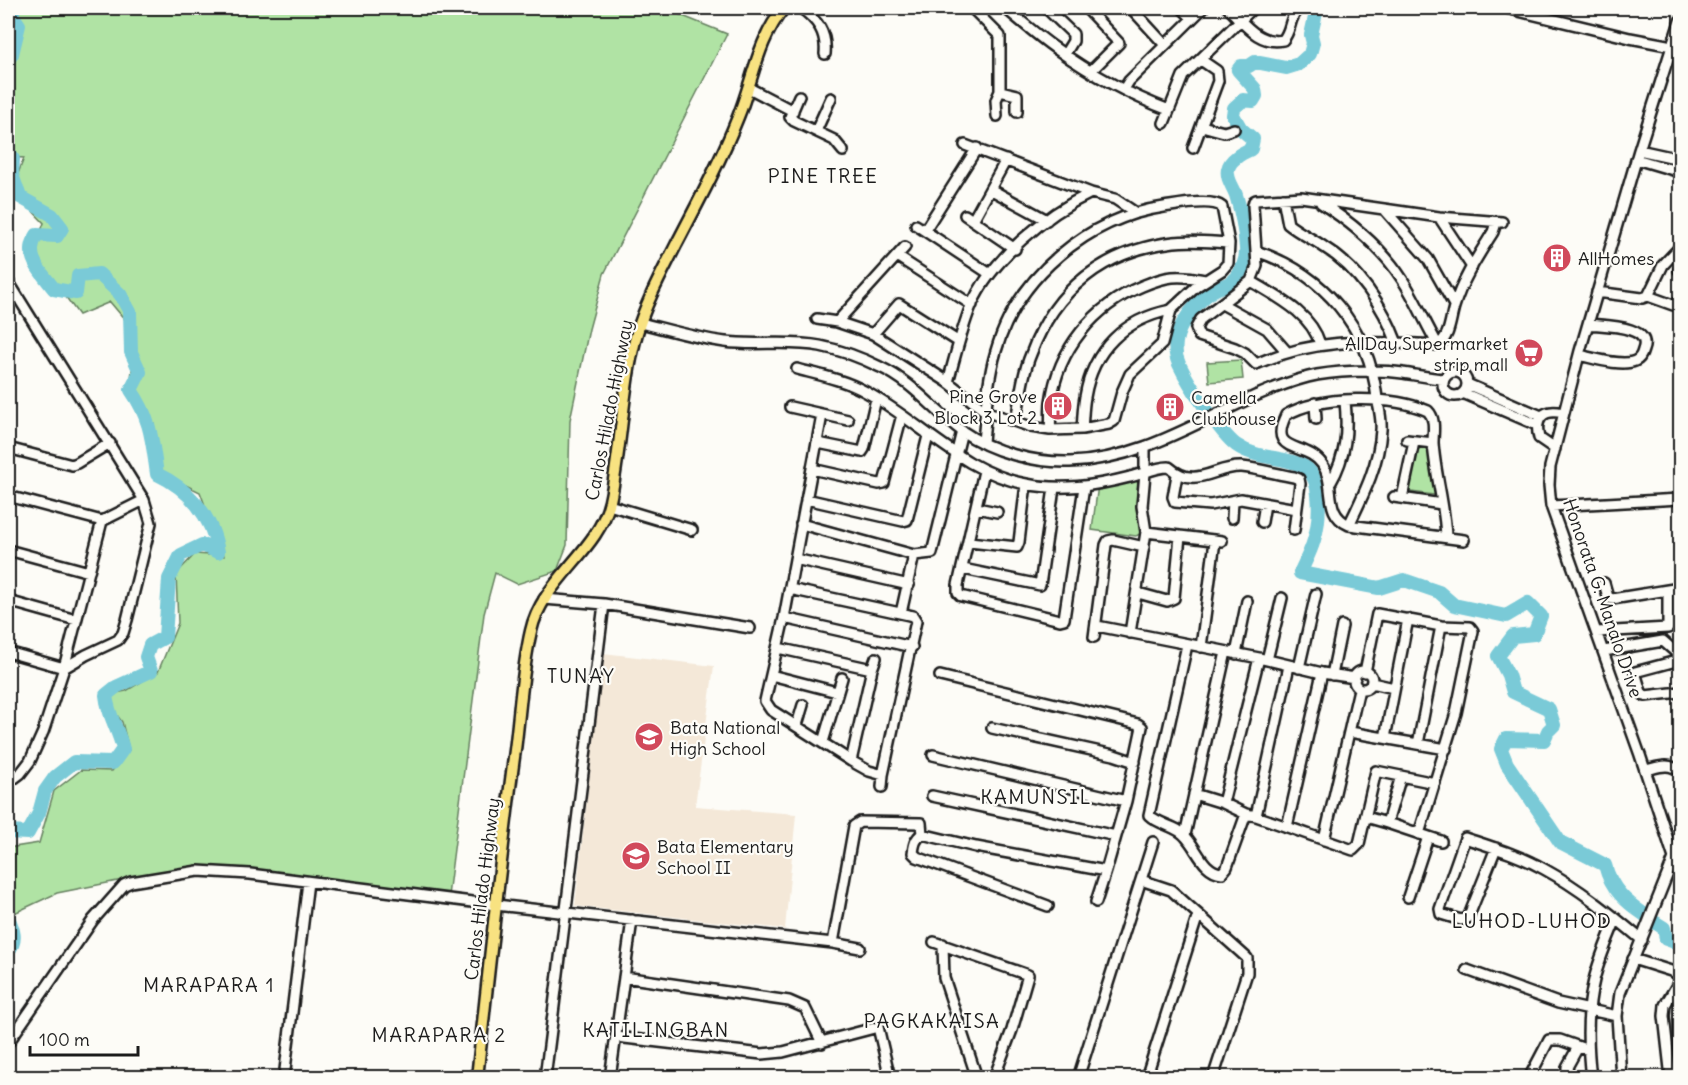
<svg xmlns="http://www.w3.org/2000/svg" width="1688" height="1085" font-family="Delius,sans-serif">
<style>
.built{fill:#f4e8d8}
.green{fill:#b0e3a4;stroke:#668060;stroke-width:1.5}
.lines{fill:none;stroke-linecap:round;stroke-linejoin:round}
.river{stroke:#7acad7;stroke-width:14}
.minor-casing{stroke:#1c1c1c;stroke-width:14}
.major-casing{stroke:#1c1c1c;stroke-width:15}
.minor{stroke:#fdfcf7;stroke-width:9}
.major{stroke:#f8e281;stroke-width:10}
.labels{text-anchor:middle;dominant-baseline:central;stroke-width:4.5;stroke-linejoin:round;paint-order:stroke}
.poi-label{font-size:18px;fill:#1c1c1c;stroke:#fdfcf7;text-anchor:start}
.street-label{font-size:18px;fill:#1c1c1c;stroke:#fdfcf7}
.neighbourhood-label{font-size:20px;letter-spacing:1.5px;fill:#1c1c1c;stroke:#fdfcf7}
</style>
<rect width="100%" height="100%" fill="#fdfcf7"/>
<filter id="ink" filterUnits="userSpaceOnUse"><feTurbulence type="fractalNoise" baseFrequency=".0167" numOctaves="2"/><feDisplacementMap in="SourceGraphic" scale="12" xChannelSelector="R" yChannelSelector="G"/><feConvolveMatrix kernelMatrix="1 2 1 2 8 2 1 2 1" color-interpolation-filters="sRGB"/></filter>
<g filter="url(#ink)">
<path class="built" d="M603 653 714 666 695 806 796 814 785 929 575 906Z"/>
<path class="green" d="M8 8H663L727 34 604 274 589 329 570 420 567 545 557 571 517 584 495 573 484 614 448 896 198 865 57 893 8 916V848L39 843 54 791 81 770 112 771 129 750 122 722 110 705 111 694 126 691 158 672 178 623 176 574 195 554 224 556 217 527 206 508 200 492 159 472 154 423 129 397 136 333 110 302 79 315 33 252 44 223 27 205 16 179 24 158 8 157Z
M1241 360 1243 379 1209 382 1207 362Z
M1417 445H1430L1436 494 1434 495 1411 492 1407 488Z
M1134 479 1138 480 1136 508 1142 531 1140 534 1136 536 1092 530 1098 485Z"/>
<g class="lines">
<path class="river" d="M1317 8 1311 35 1313 43 1310 54 1299 64 1286 68 1255 62 1249 66H1241L1238 70 1255 89 1256 96 1253 101 1243 100 1234 108 1233 115 1241 129 1253 139 1251 149C1242 153 1230 159 1228 169 1226 179 1233 186 1236 195 1241 211 1245 231 1246 248 1247 259 1241 274 1233 281 1227 285 1218 287 1212 291 1192 306 1166 336 1179 364 1188 383 1220 433 1236 445 1256 459 1280 456 1301 465 1324 474 1320 521 1314 540 1311 551 1305 562 1300 573L1379 588 1404 580 1439 592 1454 605 1506 616 1528 603 1541 616 1534 634 1513 636 1498 656 1508 675 1513 692 1549 709 1554 725 1548 731 1544 740 1506 739 1501 749 1507 764 1560 842 1605 865C1611 889 1626 902 1645 915
M8 60 12 54 19 25 13 16V8
M8 152 13 159 12 175 20 197 52 215 62 228 57 236 37 235C23 257 41 271 54 289L76 293 78 276 99 274 120 294 130 312 131 352 140 372 131 390C151 419 152 440 157 474 189 489 212 516 218 552L202 545 181 555 169 579 165 637 150 645 146 657 151 671 116 687 106 695C108 716 118 728 123 749L113 763 74 762 55 777 45 791 39 813 28 833 8 832
M8 918C13 928 18 941 8 951
M1656 923 1664 928 1666 939 1680 944"/>
<g class="minor-casing">
<path id="minor" d="M801 8C817 20 827 32 825 54
M972 8 1000 36V91L996 100 997 116
M1005 8C1021 21 1038 36 1055 48 1090 73 1129 95 1169 110
M1046 8 1073 34V41L1065 54
M1086 8 1119 43 1091 71
M1131 8 1165 45
M1182 8 1192 18
M1228 8C1244 23 1258 45 1283 40 1293 28 1287 20 1300 8
M1506 8 1630 38 1672 46
M749 88 793 111
M1124 89 1129 81 1203 8
M1000 91 1017 95V112
M799 96 790 117 794 121 834 140 843 151
M1164 123 1183 76 1253 8
M1202 126 1224 132 1234 129
M816 131 831 98
M965 145 1091 193 1115 199 1136 213
M1193 148 1218 81 1217 71 1201 60
M1639 150 1680 159
M1636 159 1680 172
M990 189 1047 220
M1283 198 1288 224C1299 233 1313 239 1324 247 1359 269 1383 306 1397 343
M1321 203C1352 223 1382 248 1402 279 1416 300 1425 323 1438 345
M1384 209 1428 259 1454 305
M965 215 1015 249
M1439 217 1472 267
M973 220 1006 160
M1492 221 1495 226 1493 232C1478 256 1462 280 1454 307 1450 320 1450 337 1438 345 1370 342 1320 336 1256 364L1245 353 1235 348 1199 336 1196 328 1201 319 1251 281 1257 266 1253 205 1254 201 1256 200 1301 197 1439 217 1502 222
M916 225 990 274
M925 230 977 148
M1256 251C1323 273 1369 327 1377 398 1379 408 1382 419 1381 430 1379 464 1364 494 1349 525
M898 257 972 305
M1679 270H1680
M8 281 144 500 151 523 127 620 123 633 118 640 86 655 64 668 8 652
M1251 281C1277 297 1311 313 1320 344
M1597 292 1642 298 1648 296 1663 265 1680 247
M1648 296 1673 305 1680 302
M1222 304 1267 329 1287 352
M817 319 837 322 873 334 948 382 985 411 1031 427 1050 430 1082 429 1109 424 1114 421 1122 392 1130 374 1162 344 1171 310 1197 286 1222 270 1228 263 1229 243 1222 207C1212 198 1178 205 1164 207 1088 218 1017 277 996 351 987 381 986 411 983 442
M837 322 905 247
M641 323C669 330 696 338 725 342 756 346 789 340 820 346 840 350 862 358 880 367 913 382 934 411 962 431 992 452 1034 463 1070 462 1160 459 1225 399 1308 377 1331 371 1379 369 1403 373 1417 375 1429 378 1443 379
M873 334 899 304 959 342
M1579 355C1593 358 1622 367 1635 361 1640 359 1642 354 1643 350 1653 325 1603 326 1588 324
M797 369C820 375 845 380 866 392 921 422 962 472 1026 484 1061 491 1095 486 1130 477 1143 474 1155 467 1169 467 1196 491 1216 465 1242 467 1259 469 1277 474 1294 477L1299 479 1300 484 1294 530
M1443 384a12 12 0 1 1 24 0a12 12 0 1 1-24 0Z
M948 382C955 357 961 331 971 306 991 260 1046 214 1091 193
M1467 384 1541 416
M1463 393 1537 425
M1315 403 1316 419
M790 407 848 420
M822 415 784 618 765 701 771 710 851 761 869 771 883 775
M1016 421C1020 399 1022 375 1031 354 1055 289 1105 250 1174 242 1192 240 1210 242 1229 243
M1082 429C1083 419 1083 407 1085 397 1093 349 1125 319 1171 310
M1050 430C1051 421 1050 411 1051 402 1058 349 1094 306 1142 286 1166 276 1178 274 1205 280
M1407 440 1433 443
M818 443 862 452 864 449 876 399
M8 448 72 465 77 463 110 443
M1555 449 1539 438C1534 419 1543 408 1563 413
M812 469 879 484 884 483 902 415
M984 471 958 585V593L961 596 1060 620 1064 619 1065 612 1084 487
M1177 475 1173 497 1175 502 1210 505 1241 499 1296 509
M1331 482C1346 456 1348 431 1345 401
M8 496 102 521
M1394 497 1442 504
M1402 498 1414 442
M806 499 903 521 907 520 928 436
M609 505 692 530
M1551 506 1680 499
M977 508 997 512
M1232 518 1233 501
M1262 522 1265 504
M801 524 914 555 932 553 962 431
M1146 532 1222 541
M1446 537C1445 506 1435 474 1433 443 1433 432 1436 419 1428 411 1391 395 1320 395 1286 415 1267 455 1306 441 1322 464 1337 485 1322 513 1349 525L1464 540
M969 542 1017 547 1019 542 1026 484
M8 550 89 572
M795 559 909 585
M963 569 1040 585 1054 488
M1604 583 1608 597 1612 599 1680 588
M790 589 909 615 913 616 916 621 883 775 882 787
M1138 593 1167 601 1174 598 1180 536
M544 599 604 604 750 628
M8 601 76 620
M901 613 914 555
M784 618 912 647
M1097 626 1259 658 1322 673 1355 678
M1597 632 1668 628V590
M1130 633 1146 532 1142 506 1145 473V447
M1094 637 1106 545 1108 541 1113 540 1144 547
M1187 645 1149 815C1159 825 1178 826 1186 837 1198 850 1203 871 1222 873L1227 867 1246 814
M1201 647 1215 541
M778 648 872 669
M1604 651 1663 641 1680 656
M1236 654 1247 601
M1267 660 1282 598
M1680 660 1635 672 1641 692 1645 696 1680 692
M1299 668 1316 594
M1354 680a9 9 0 1 1 18 0a9 9 0 1 1-18 0Z
M1365 672 1377 614 1441 626 1470 627 1473 631 1456 713 1419 834
M771 675 837 692
M1332 675 1342 626
M1372 683 1394 688
M797 725 803 705
M992 728 1114 755 1135 762
M1350 732 1446 749
M1385 738 1408 619
M823 742 842 678
M1418 744 1441 626
M933 755 1126 801
M851 761 872 669 876 658
M1646 770C1659 767 1669 762 1680 772
M8 783 20 774 30 761 43 732 64 668 102 521 144 500
M1194 794 1223 803 1246 814 1256 816 1353 850 1359 844 1376 771 1435 783
M932 796 1116 836
M1223 803 1259 658
M1256 816 1289 666
M1366 817 1387 823 1401 776
M1387 823 1441 841
M1287 827 1322 673
M922 834C915 839 914 845 913 853L917 857 1048 906
M1185 835 1226 652
M1324 840 1359 689
M1496 848 1468 918 1461 920 1441 914 1440 909 1465 838C1492 847 1519 855 1544 869 1579 888 1611 914 1642 940
M1141 880 1171 890 1247 958V973L1213 1078
M1408 897 1428 837
M1096 902 1106 871
M934 942 1028 975 1012 1030 994 1078
M833 943 854 826 860 822 921 823 922 834 976 847 1106 871 1126 801 1142 727 1138 724 940 676
M943 944 944 978 977 1078
M1633 959 1671 971 1680 977
M1467 970 1558 1003 1617 1016
M624 977 789 1001 805 1008 822 1043
M616 1037 762 1054 783 1052 878 1027 890 1078
M8 1043 93 920 124 885 131 882 198 871 250 874 496 905 833 943 860 948
M284 1078 308 882
M545 1078 604 604
M610 1078 632 920
M1078 1078 1153 842
M1146 1078 1198 915
M1529 1078 1549 1040H1560L1588 1050
M1567 1078V1067L1578 1047
M1591 1078C1587 1045 1586 1012 1594 980 1599 959 1608 939 1616 919
M1621 1078 1617 1016 1620 993 1674 858 1640 755 1551 506 1549 485 1550 467 1580 351 1639 150 1680 21
M1671 1078 1664 1016 1665 1005 1680 980"/>
</g>
<g class="major-casing">
<path id="major" d="M477 1078C489 968 500 859 515 750 520 711 522 669 531 631 542 580 599 551 610 501 622 446 622 387 637 333 646 302 662 273 676 245 698 203 721 160 738 117 753 80 758 39 784 8"/>
</g>
<use href="#minor" class="minor"/>
<use href="#major" class="major"/>
</g>
</g>
<defs>
<g id="building-disc" transform="scale(1.5)"><circle r="9.5" fill="#d1495b" stroke="#fdfcf7"/><path d="M-4-6H4V6H1V3H-1V6H-4ZM-2.5-4.3h1.7v1.8h-1.7ZM.8-4.3h1.7v1.8H.8ZM-2.5-1h1.7V.8h-1.7ZM.8-1h1.7V.8H.8Z" fill="#fff"/></g>
<g id="supermarket-disc" transform="scale(1.5)"><circle r="9.5" fill="#d1495b" stroke="#fdfcf7"/><path d="M-6-5.5h2.5l.6 2H6L4.5 2H-2.5L-4.4-4H-6ZM-1.5 3.2a1.3 1.3 0 1 0 .1 0ZM3 3.2a1.3 1.3 0 1 0 .1 0Z" fill="#fff"/></g>
<g id="school-disc" transform="scale(1.5)"><circle r="9.5" fill="#d1495b" stroke="#fdfcf7"/><path d="M0-5L7-2L0 1L-7-2ZM-4 1L0 2.5L4 1V4Q0 6-4 4Z" fill="#fff"/></g>
</defs>
<g fill-rule="evenodd">
<use href="#building-disc" x="1557" y="258"/>
<use href="#supermarket-disc" x="1529" y="353"/>
<use href="#building-disc" x="1058" y="406"/>
<use href="#building-disc" x="1170" y="407"/>
<use href="#school-disc" x="649" y="737"/>
<use href="#school-disc" x="636" y="856"/>
</g>
<g class="labels">
<g class="poi-label">
<text x="1578" y="258">AllHomes</text>
<text x="1508" y="343" text-anchor="end">AllDay Supermarket<tspan x="1508" dy="21">strip mall</tspan></text>
<text x="1037" y="396" text-anchor="end">Pine Grove<tspan x="1037" dy="21">Block 3 Lot 2</tspan></text>
<text x="1191" y="397">Camella<tspan x="1191" dy="21">Clubhouse</tspan></text>
<text x="670" y="727">Bata National<tspan x="670" dy="21">High School</tspan></text>
<text x="657" y="846">Bata Elementary<tspan x="657" dy="21">School II</tspan></text>
</g>
<g class="street-label">
<text transform="translate(609 410) rotate(-79)">Carlos Hilado Highway</text>
<text transform="translate(1603 598) rotate(71)">Honorata G. Manalo Drive</text>
<text transform="translate(482 889) rotate(-83)">Carlos Hilado Highway</text>
</g>
<g class="neighbourhood-label">
<text x="823" y="175">PINE TREE</text>
<text x="581" y="675">TUNAY</text>
<text x="1036" y="796">KAMUNSIL</text>
<text x="1532" y="920">LUHOD-LUHOD</text>
<text x="209" y="984">MARAPARA 1</text>
<text x="932" y="1020">PAGKAKAISA</text>
<text x="656" y="1029">KATILINGBAN</text>
<text x="439" y="1034">MARAPARA 2</text>
</g>
</g>
<rect width="1688" height="1085" fill="none" stroke="#fdfcf7" stroke-width="30"/>
<rect x="15" y="15" width="1658" height="1055" fill="none" stroke="#1c1c1c" stroke-width="2" filter="url(#ink)"/>
<path d="M30 1046v9h108v-9" fill="none" stroke="#1c1c1c" stroke-width="3"/>
<text x="39" y="1046" font-size="18" fill="#1c1c1c" stroke="#fdfcf7" stroke-width="4.5" paint-order="stroke">100 m</text>
</svg>
